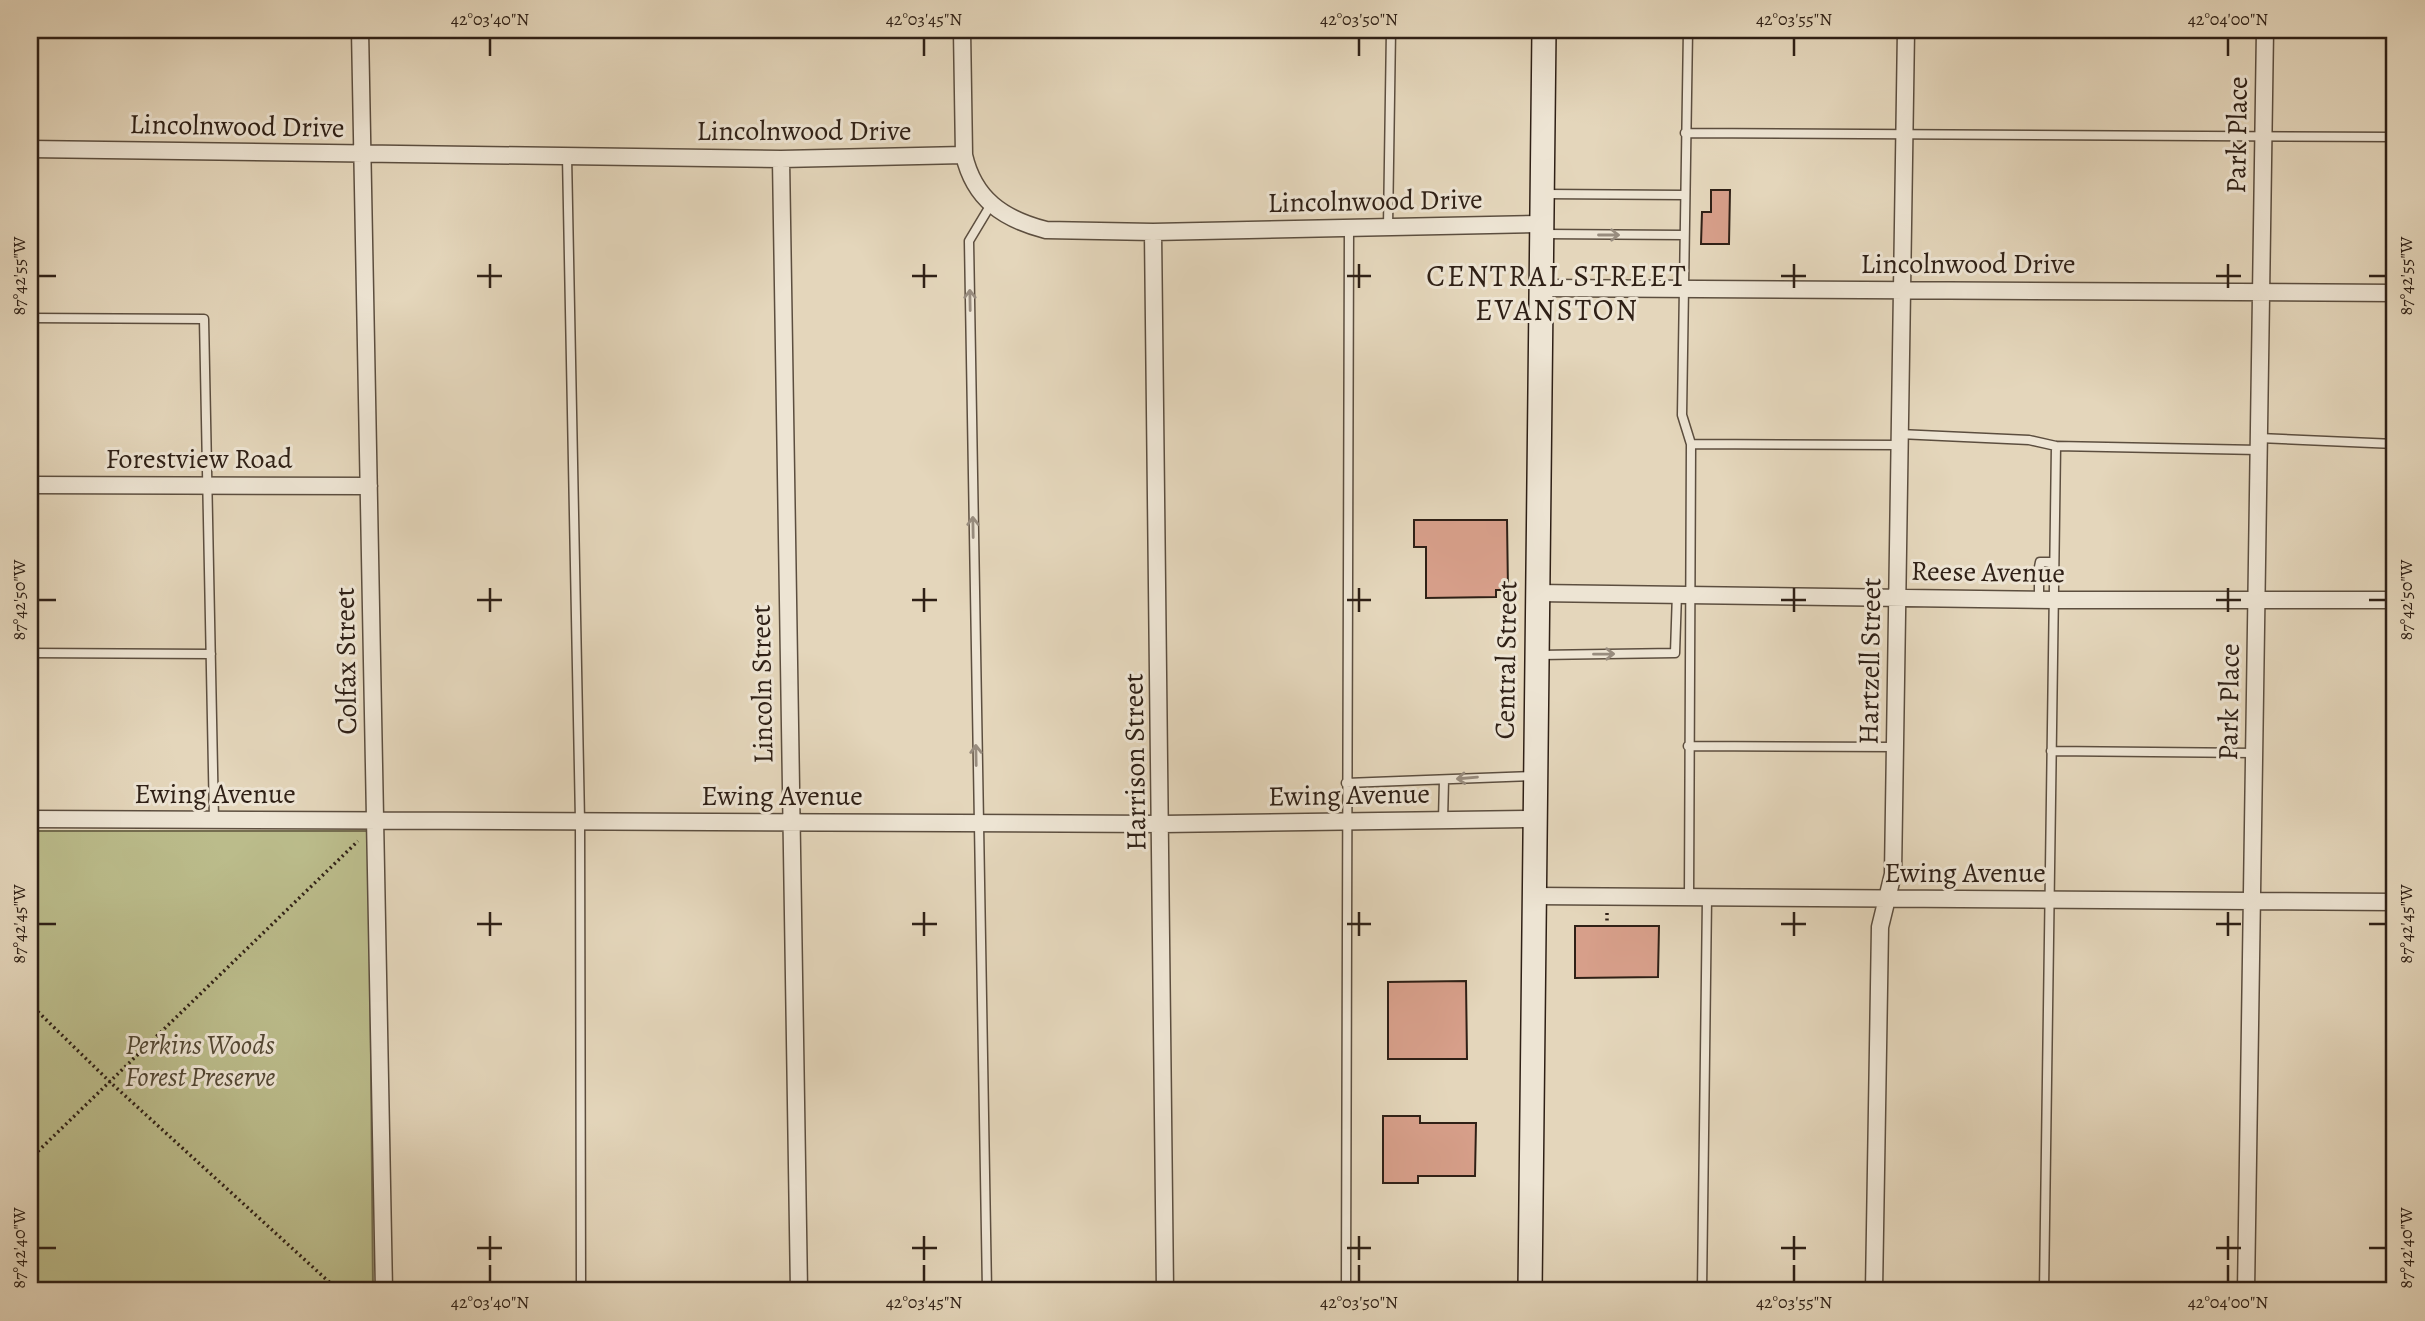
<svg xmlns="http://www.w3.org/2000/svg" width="2425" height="1321" font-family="Alegreya,serif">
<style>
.green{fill:#bbbc8b;stroke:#756e50;stroke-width:2}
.building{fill:#d79f8a;stroke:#2f2016;stroke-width:2}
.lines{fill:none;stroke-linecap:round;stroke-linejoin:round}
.service-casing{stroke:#5c4e3f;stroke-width:11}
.minor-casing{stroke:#5c4e3f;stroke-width:19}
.secondary-casing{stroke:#2f2016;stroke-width:26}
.path{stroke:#2f2016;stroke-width:3.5;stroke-dasharray:2 3.5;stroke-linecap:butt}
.service{stroke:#ede4d3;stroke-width:8}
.minor{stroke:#ede4d3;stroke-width:16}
.secondary{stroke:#ede4d3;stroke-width:23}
.oneway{stroke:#988c7e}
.ticks{fill:none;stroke:#2f2016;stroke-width:2.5}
.labels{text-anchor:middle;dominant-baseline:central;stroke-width:6;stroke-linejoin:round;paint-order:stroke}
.street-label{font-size:28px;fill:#2f2016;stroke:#ede4d3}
.park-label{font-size:28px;font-style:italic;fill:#524733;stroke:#ede4d3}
.neighbourhood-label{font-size:30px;letter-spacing:2px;fill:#2f2016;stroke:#ede4d3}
.neatline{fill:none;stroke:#2f2016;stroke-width:2.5}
.ticks-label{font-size:18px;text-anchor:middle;fill:#2f2016}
</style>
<rect width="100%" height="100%" fill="#e4d6bb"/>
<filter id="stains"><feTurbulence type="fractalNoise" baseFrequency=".00286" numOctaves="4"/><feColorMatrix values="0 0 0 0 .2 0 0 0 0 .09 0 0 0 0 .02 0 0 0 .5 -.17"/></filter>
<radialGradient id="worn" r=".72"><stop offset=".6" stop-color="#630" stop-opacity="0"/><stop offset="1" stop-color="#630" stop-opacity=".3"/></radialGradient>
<path class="green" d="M30 831H369L373 1291H30Z"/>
<path class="building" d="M1711 190H1730L1729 244H1701L1702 212H1711Z
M1414 520H1507L1508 590H1496V597L1426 598V547H1414Z
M1575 926H1659L1658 977 1575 978Z
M1466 981 1467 1059H1388V982Z
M1383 1116H1420V1123H1476L1475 1176H1418V1183H1383Z"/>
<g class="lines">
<g class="service-casing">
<path id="service" d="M1688 30 1682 415 1691 444 1689 897
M1685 133 2395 137
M567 156 580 821 581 1291
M1544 194 1685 195
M1388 227 1391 30
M1544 234 1684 235
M30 318 204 319 214 820
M1899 434 2029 440 2056 446 2259 450
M2259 438 2395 444
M1691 444 1899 445
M2039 600V567L2040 562H2054
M30 653 211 654
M1539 655 1675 653 1677 593
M1688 746 1895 747
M2051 751 2254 753
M1346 783 1532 776
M1443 820 1444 780
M987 1291 969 241 990 206
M1346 1291 1349 228
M1702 1291 1707 898
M2044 1291 2056 446"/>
</g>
<g class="minor-casing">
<path id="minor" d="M360 30 384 1291
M962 30 964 155C974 199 1003 219 1046 230L1153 232 1541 224
M30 149 781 159 964 155
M781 159 799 1291
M1153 232 1165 1291
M1540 288 2395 293
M30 485 369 486
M1537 593 2053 600H2395
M30 819 1162 824 1535 819
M1534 896 2395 902
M1874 1291 1880 927 1893 874 1906 30
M2246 1291 2265 30"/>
</g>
<g class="secondary-casing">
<path id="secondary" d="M1530 1291 1544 30"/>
</g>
<path class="path" d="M1607 913V923
M30 1004 110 1082 339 1291
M30 1159 358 841"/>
<use href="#service" class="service"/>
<use href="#minor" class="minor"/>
<use href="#secondary" class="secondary"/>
</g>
<defs><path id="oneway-shaft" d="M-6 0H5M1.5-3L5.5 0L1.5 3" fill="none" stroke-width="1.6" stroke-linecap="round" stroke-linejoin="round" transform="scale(1.75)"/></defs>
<g class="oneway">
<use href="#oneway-shaft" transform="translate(1609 235)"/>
<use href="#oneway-shaft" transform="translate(970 300) rotate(-91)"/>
<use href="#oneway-shaft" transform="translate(973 527) rotate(-91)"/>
<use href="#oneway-shaft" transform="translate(1604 654) rotate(-1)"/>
<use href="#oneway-shaft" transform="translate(976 755) rotate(-91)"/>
<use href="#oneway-shaft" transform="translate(1467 778) rotate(175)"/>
</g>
<path class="ticks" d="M490 38V56M924 38V56M1359 38V56M1794 38V56M2228 38V56M490 264V288M924 264V288M1359 264V288M1794 264V288M2228 264V288M38 276H56M477 276H502M912 276H937M1347 276H1371M1781 276H1806M2216 276H2241M2369 276H2386M490 588V612M924 588V612M1359 588V612M1794 588V612M2228 588V612M38 600H56M477 600H502M912 600H937M1347 600H1371M1781 600H1806M2216 600H2241M2369 600H2386M490 912V936M924 912V936M1359 912V936M1794 912V936M2228 912V936M38 924H56M477 924H502M912 924H937M1347 924H1371M1781 924H1806M2216 924H2241M2369 924H2386M490 1236V1260M924 1236V1260M1359 1236V1260M1794 1236V1260M2228 1236V1260M38 1248H56M477 1248H502M912 1248H937M1347 1248H1371M1781 1248H1806M2216 1248H2241M2369 1248H2386M490 1265V1282M924 1265V1282M1359 1265V1282M1794 1265V1282M2228 1265V1282"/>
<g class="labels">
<g class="street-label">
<text transform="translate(237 126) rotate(1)">Lincolnwood Drive</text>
<text x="804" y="131">Lincolnwood Drive</text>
<text transform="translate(2237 135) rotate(-89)">Park Place</text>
<text transform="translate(1375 201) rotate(-1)">Lincolnwood Drive</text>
<text x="1968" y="264">Lincolnwood Drive</text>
<text x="199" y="459">Forestview Road</text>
<text transform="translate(1988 572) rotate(1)">Reese Avenue</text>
<text transform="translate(1506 660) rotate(-89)">Central Street</text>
<text transform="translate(346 661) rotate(-91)">Colfax Street</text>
<text transform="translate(1870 661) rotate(-89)">Hartzell Street</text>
<text transform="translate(762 684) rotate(-91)">Lincoln Street</text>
<text transform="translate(2229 702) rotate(-89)">Park Place</text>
<text transform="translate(1135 762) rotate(-91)">Harrison Street</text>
<text x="215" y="794">Ewing Avenue</text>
<text transform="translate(1349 795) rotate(-1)">Ewing Avenue</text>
<text x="782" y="796">Ewing Avenue</text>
<text x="1965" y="873">Ewing Avenue</text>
</g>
<g class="park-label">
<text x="200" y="1045">Perkins Woods<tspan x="200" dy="32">Forest Preserve</tspan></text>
</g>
<g class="neighbourhood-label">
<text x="1557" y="276">CENTRAL STREET<tspan x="1557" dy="34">EVANSTON</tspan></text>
</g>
</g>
<rect width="2425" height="1321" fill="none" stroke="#e4d6bb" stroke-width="77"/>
<rect x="38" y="38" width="2348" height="1244" class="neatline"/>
<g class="ticks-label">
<text x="490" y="25">42°03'40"N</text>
<text x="924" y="25">42°03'45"N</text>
<text x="1359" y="25">42°03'50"N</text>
<text x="1794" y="25">42°03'55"N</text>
<text x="2228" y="25">42°04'00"N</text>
<text transform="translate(2406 276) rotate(-90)" y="6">87°42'55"W</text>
<text transform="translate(19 276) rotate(-90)" y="6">87°42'55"W</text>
<text transform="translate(2406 600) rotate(-90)" y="6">87°42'50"W</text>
<text transform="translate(19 600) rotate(-90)" y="6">87°42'50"W</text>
<text transform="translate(2406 924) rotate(-90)" y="6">87°42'45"W</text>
<text transform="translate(19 924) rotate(-90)" y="6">87°42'45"W</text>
<text transform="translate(2406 1248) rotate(-90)" y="6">87°42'40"W</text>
<text transform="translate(19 1248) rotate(-90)" y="6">87°42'40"W</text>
<text x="490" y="1308">42°03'40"N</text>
<text x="924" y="1308">42°03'45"N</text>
<text x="1359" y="1308">42°03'50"N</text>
<text x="1794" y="1308">42°03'55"N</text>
<text x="2228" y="1308">42°04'00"N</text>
</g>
<rect width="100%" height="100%" filter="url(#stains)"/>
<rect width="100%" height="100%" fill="url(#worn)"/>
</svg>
